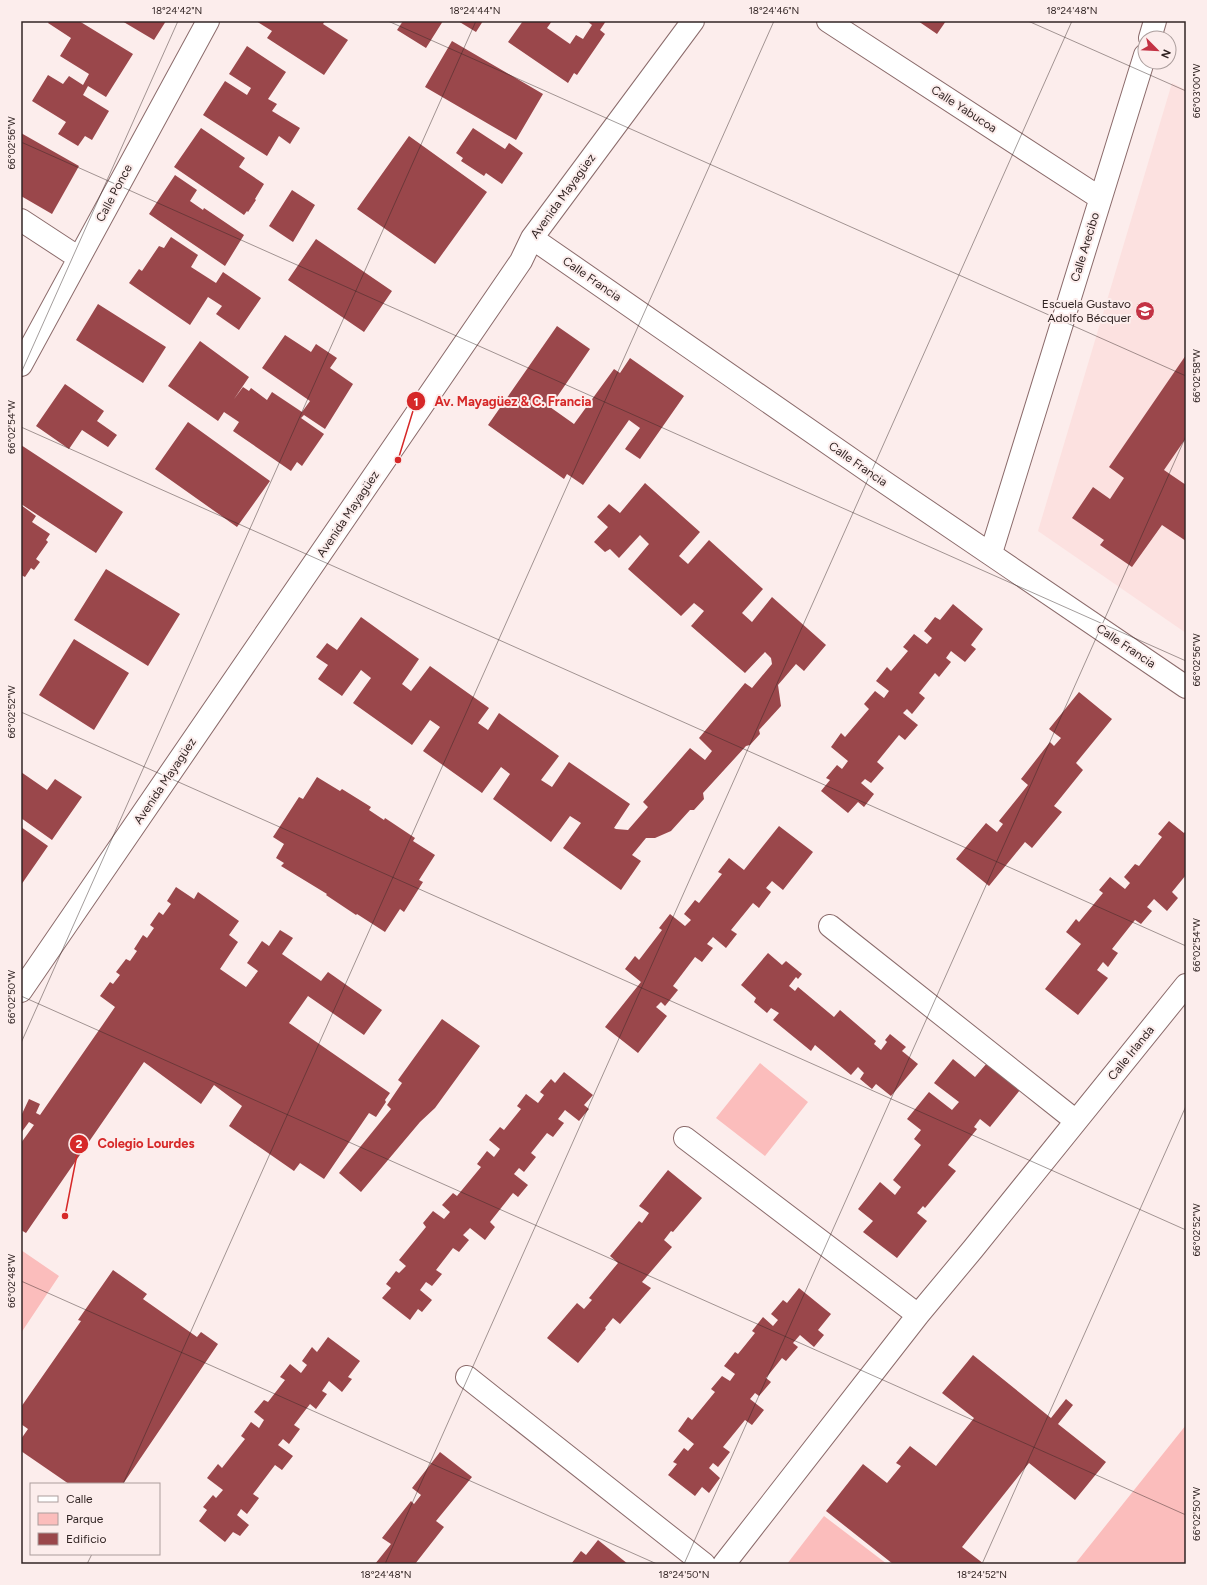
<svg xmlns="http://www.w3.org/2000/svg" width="1207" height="1585" font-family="Figtree,sans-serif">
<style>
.built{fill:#fce1e0}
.green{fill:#fbbdbc}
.building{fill:#9a474b}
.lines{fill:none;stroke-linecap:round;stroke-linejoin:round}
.minor-casing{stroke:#8b6b6b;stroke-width:24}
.minor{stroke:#fff;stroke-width:22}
.ticks{fill:none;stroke:#322524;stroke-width:1;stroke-opacity:0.45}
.labels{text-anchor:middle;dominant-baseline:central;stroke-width:4;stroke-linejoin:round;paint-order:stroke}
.street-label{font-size:12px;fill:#322524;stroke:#fcedec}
.poi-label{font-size:12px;fill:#322524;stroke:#fcedec;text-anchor:end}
.leader{fill:none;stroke:#d62828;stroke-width:1.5}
.callout-dot{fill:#d62828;stroke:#fcedec;stroke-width:1.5}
.mark-label{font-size:12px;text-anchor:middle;font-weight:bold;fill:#fff}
.callout-label{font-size:13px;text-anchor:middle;font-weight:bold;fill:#d62828;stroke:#fcedec;stroke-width:4;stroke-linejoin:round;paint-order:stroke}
.neatline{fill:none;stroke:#322524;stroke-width:1.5}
.ticks-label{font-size:10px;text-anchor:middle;fill:#322524}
</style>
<rect width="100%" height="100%" fill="#fcedec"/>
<path class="built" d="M1172 83 1186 90V633L1038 531Z"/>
<path class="green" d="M760 1063 808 1102 765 1156 716 1118Z
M21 1250 59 1276 21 1333Z
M1186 1425V1564H1075Z
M824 1516 887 1564H787Z"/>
<path class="building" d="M49 21H79L133 54 106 97 88 86 83 95 109 111 92 140 85 136 78 146 58 134 66 122 32 101 48 75 63 84 69 76 83 85 89 74 60 56 71 38 48 23Z
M122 21H166L154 40Z
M256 21H325L323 24 348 40 324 75 267 38 272 31Z
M403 21H443L426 48 397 30Z
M458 21H483L476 32Z
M523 21H552L547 28 570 44 576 35 583 39 592 25 587 21H606L600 30 605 34 577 75 574 73 568 83 508 42Z
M918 21H946L937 34Z
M452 41 543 94 516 140 425 87Z
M247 46 286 72 268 99 277 104 272 111 300 128 290 144 279 136 267 156 203 115 225 81 247 95 251 88 229 74Z
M201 128 245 158 239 167 264 184 255 199 256 200 248 212 247 211 244 215 174 167Z
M473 128 505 149 509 143 523 153 502 184 486 173 484 176 461 161 463 158 456 153Z
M21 133 79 166 52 214 21 196Z
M409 136 487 192 435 264 357 209Z
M175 175 197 190 190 201 203 210 204 208 244 235 225 266 149 214Z
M292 190 315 205 293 242 269 226Z
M171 237 198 255 191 267 216 283 223 272 261 298 239 330 216 314 222 306 208 297 190 325 129 283 139 269 142 271 159 246 164 248Z
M316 239 392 291 364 332 288 280Z
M98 304 166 347 143 383 76 340Z
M557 326 590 349 550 407 574 424 614 369 620 373 630 358 684 396 640 459 625 449 640 428 629 420 583 485 567 474 564 479 488 425Z
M285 335 311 352 316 344 337 358 330 368 353 384 325 429 304 415 301 418 324 434 302 466 297 462 291 471 233 431 239 422 224 412 218 421 168 386 200 341 249 377 234 399 243 387 249 391 251 388 267 400 272 392 302 412 310 401 262 368Z
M1186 355V438L1164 470 1186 485V541L1162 525 1132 567 1100 545 1104 540 1072 518 1093 487 1110 499 1124 478 1109 467Z
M65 384 104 411 97 421 117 435 108 447 82 430 69 449 36 426Z
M188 422 270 481 237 527 155 469Z
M21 445 123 512 96 553 21 504Z
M645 483 700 532 679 556 688 564 709 540 763 589 742 613 752 622 772 597 826 645 804 671 796 664 778 685 781 706 759 730 760 734 750 745 746 746 703 793 704 799 694 810H690L671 831 655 838H646L632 855 641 861 621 890 563 848 581 823 570 816 551 842 493 799 510 774 501 767 482 793 423 751 440 727 430 720 412 745 353 703 371 678 361 670 342 696 318 679 328 665 316 657 327 643 337 650 361 617 419 659 402 684 411 691 430 666 489 708 478 723 488 730 499 713 559 756 541 780 552 787 569 762 630 804 614 828 616 829 628 830 648 807 643 802 690 748 705 760 712 751 699 738 745 683 752 688 772 664 771 658 765 652 745 673 691 626 704 611 694 603 681 616 628 569 649 544 640 535 619 558 610 549 605 552 594 542 608 527 597 517 609 504 620 513Z
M21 505 36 516 32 522 50 534 46 540 48 542 36 559 40 562 34 570 31 568 25 577 21 575Z
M106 569 180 614 148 666 74 620Z
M953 604 983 629 971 645 976 649 965 662 951 651 946 658 951 662 939 677 935 673 919 693 925 698 912 714 907 709 903 713 918 725 905 740 899 735 877 762 884 768 871 783 865 779 861 783 874 794 864 807 858 802 848 813 821 791 830 780 826 778 837 765 842 769 848 761 831 747 841 733 845 737 869 709 864 704 875 691 884 698 889 691 876 681 887 667 891 671 908 651 903 647 914 634 927 644 932 638 924 631 935 617 940 620Z
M74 639 129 673 94 730 39 695Z
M1079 692 1112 719 1076 763 1083 770 1054 806 1062 812 1032 848 1025 842 989 886 956 859 986 823 997 832 1003 824 999 821 1028 785 1021 779 1050 742 1054 746 1061 738 1049 729Z
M21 772 47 790 55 779 82 797 52 840 21 818Z
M317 777 340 791 342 789 371 807 369 810 384 820 385 818 415 838 413 841 435 855 419 880 423 882 404 912 400 909 385 932 357 914 356 915 326 895 327 894 281 866 284 863 276 858 284 844 273 837 299 797 303 799Z
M1169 821 1184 833 1186 831V875L1172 892 1178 898 1167 911 1154 899 1147 907 1152 911 1141 924 1135 920 1112 949 1118 953 1108 967 1103 962 1097 970 1108 978 1078 1015 1045 989 1081 944 1066 932 1076 919 1079 922 1103 893 1099 890 1110 877 1125 889 1130 883 1124 877 1135 864 1139 866 1162 837 1158 834Z
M779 826 813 852 783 890 772 881 766 888 771 892 759 908 753 903 731 930 737 934 726 948 713 937 707 944 713 948 702 962 695 957 673 986 678 990 665 1006 661 1002 656 1007 667 1016 638 1053 605 1027 641 982 625 969 635 956 639 960 662 930 659 928 670 914 685 926 691 920 684 914 695 900 699 903 722 874 718 872 729 858 744 870Z
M21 827 48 846 21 885Z
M176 887 194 899 198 892 239 921 229 935 238 942 220 969 246 987 258 971 247 963 262 941 269 946 280 930 293 938 282 954 321 981 328 972 382 1010 364 1035 308 996 289 1023 390 1093 385 1100 386 1102 376 1117 369 1113 324 1179 300 1163 294 1171 229 1126 242 1106 214 1085 201 1104 144 1062 26 1233 21 1230V1143L34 1125 29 1122 21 1133V1116L29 1099 40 1104 36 1113 40 1115 115 1007 100 996 110 982 113 984 120 975 116 972 126 959 130 961 137 951 134 949 143 935 147 938 154 928 150 925 159 912 163 915 171 904 167 901Z
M768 953 782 965 786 961 802 974 798 979 796 977 789 986 795 991 798 987 834 1017 840 1010 876 1041 874 1044 881 1050 887 1042 885 1040 890 1034 906 1047 902 1051 918 1064 891 1096 876 1084 872 1089 860 1079 864 1073 858 1067 851 1075 815 1045 811 1051 773 1020 779 1013 771 1008 767 1013 754 1002 756 998 741 985Z
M442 1019 480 1046 435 1108 420 1122 361 1192 339 1173 391 1109 387 1105 402 1083 398 1080Z
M953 1059 975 1077 987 1063 1020 1090 990 1127 980 1119 974 1127 977 1129 948 1165 956 1171 925 1208 923 1206 917 1213 927 1221 897 1258 863 1232 873 1221 858 1209 880 1182 895 1195 901 1187 893 1180 921 1145 914 1139 921 1130 907 1119 929 1092 952 1110 959 1102 934 1083Z
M564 1072 593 1095 584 1105 589 1109 579 1121 565 1110 558 1119 564 1123 553 1137 547 1133 531 1153 536 1157 524 1172 519 1168 514 1174 528 1185 518 1197 513 1193 490 1222 495 1227 485 1240 470 1228 463 1235 469 1240 459 1252 453 1248 436 1270 442 1274 432 1286 426 1282 420 1290 432 1300 422 1312 418 1309 410 1320 382 1298 391 1288 386 1284 396 1271 399 1273 406 1266 399 1260 426 1227 423 1223 433 1211 444 1219 450 1212 442 1205 453 1193 457 1196 481 1167 477 1164 487 1151 494 1157 500 1149 489 1140 500 1127 504 1130 521 1109 517 1106 526 1094 538 1103 544 1095 540 1092 551 1079 555 1083Z
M668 1170 702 1198 673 1232 671 1231 664 1240 672 1247 642 1282 651 1288 620 1324 613 1318 605 1328 606 1329 578 1363 547 1338 577 1303 584 1309 592 1300 589 1298 618 1263 610 1256 639 1221 642 1223 649 1213 639 1206Z
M113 1270 147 1294 143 1299 197 1337 201 1332 218 1344 123 1484H69L21 1451V1439L28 1429 21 1424V1407L81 1321 78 1320Z
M799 1288 831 1314 818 1330 824 1335 814 1347 800 1335 793 1343 798 1347 786 1361 782 1358 766 1378 771 1382 759 1396 755 1393 750 1399 764 1410 752 1425 745 1420 723 1447 730 1452 718 1467 713 1463 709 1468 720 1478 709 1493 702 1487 695 1496 668 1475 677 1464 673 1462 684 1448 688 1451 694 1444 678 1431 688 1417 692 1420 715 1392 711 1389 722 1376 730 1381 735 1374 724 1366 735 1352 738 1354 755 1333 752 1331 763 1317 773 1326 778 1320 771 1314 783 1300 787 1303Z
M328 1337 360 1361 348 1377 352 1379 342 1392 329 1381 322 1391 327 1394 316 1409 310 1404 294 1425 300 1429 289 1444 283 1439 278 1445 293 1456 282 1470 275 1465 253 1494 259 1498 247 1514 241 1509 237 1515 249 1525 240 1536 233 1532 225 1542 199 1521 207 1510 203 1507 213 1495 216 1498 223 1490 207 1478 218 1464 222 1468 245 1439 241 1436 251 1422 259 1428 264 1420 254 1412 264 1400 268 1402 285 1380 280 1377 290 1364 301 1373 307 1365 302 1361 312 1347 317 1352Z
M973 1355 1051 1418 1066 1399 1073 1405 1058 1424 1106 1462 1075 1500 1029 1463 962 1547 984 1564H893L826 1511 863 1464 887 1483 901 1466 896 1463 910 1446 936 1466 974 1418 942 1393Z
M440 1452 472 1477 436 1521 444 1527 415 1564H375L391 1544 382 1538 411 1501 414 1504 421 1495 412 1488Z
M598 1540 628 1564H571L581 1551 586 1555Z"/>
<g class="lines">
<g class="minor-casing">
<path id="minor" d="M828 21 1100 198
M1150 38 1155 21
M21 220 79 258
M532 238 874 475 1186 687
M21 365 208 21
M991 553 1145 55
M830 926 1076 1121
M21 991 521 261 532 238 693 21
M685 1138 918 1315
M467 1377 704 1564
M724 1564 918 1315 973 1249 1186 985"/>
</g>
<use href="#minor" class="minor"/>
</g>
<path class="ticks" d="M388 21 1186 376M1028 21 1186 91M21 142 1186 661M21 373 178 21M21 427 1186 946M21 712 1186 1230M21 996 1186 1515M21 1043 476 21M21 1281 657 1564M123 1484 774 21M87 1564 92 1554M385 1564 1072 21M684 1564 1186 436M982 1564 1186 1106"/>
<defs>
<g id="school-disc" transform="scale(1)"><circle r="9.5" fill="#c33244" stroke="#fcedec"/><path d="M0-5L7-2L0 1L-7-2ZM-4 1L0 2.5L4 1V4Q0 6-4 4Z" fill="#fff"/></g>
</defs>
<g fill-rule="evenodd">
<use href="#school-disc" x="1145" y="311"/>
</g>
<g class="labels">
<g class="street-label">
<text transform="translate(964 109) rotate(33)">Calle Yabucoa</text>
<text transform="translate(114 193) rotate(-62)">Calle Ponce</text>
<text transform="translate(563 196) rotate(-54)">Avenida Mayagüez</text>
<text transform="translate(1085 247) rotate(-73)">Calle Arecibo</text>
<text transform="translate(592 279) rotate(35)">Calle Francia</text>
<text transform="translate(858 464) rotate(35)">Calle Francia</text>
<text transform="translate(348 514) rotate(-56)">Avenida Mayagüez</text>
<text transform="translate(1126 646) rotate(34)">Calle Francia</text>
<text transform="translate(165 781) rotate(-56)">Avenida Mayagüez</text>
<text transform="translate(1131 1053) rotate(-51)">Calle Irlanda</text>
</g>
<g class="poi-label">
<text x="1131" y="304">Escuela Gustavo<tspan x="1131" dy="14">Adolfo Bécquer</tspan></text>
</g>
</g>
<path class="leader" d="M398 460L416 401M65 1216L79 1144"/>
<g class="callout-dot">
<circle cx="398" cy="460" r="4"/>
<circle cx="65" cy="1216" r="4"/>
<circle cx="416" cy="401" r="10"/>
<circle cx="79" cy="1144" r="10"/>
</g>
<g class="mark-label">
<text x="416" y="406">1</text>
<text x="79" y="1148">2</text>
</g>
<g class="callout-label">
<text x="513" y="406">Av. Mayagüez &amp; C. Francia</text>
<text x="146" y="1148">Colegio Lourdes</text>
</g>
<rect width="1207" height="1585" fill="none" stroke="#fcedec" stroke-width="44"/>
<rect x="30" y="1483" width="130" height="72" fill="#fcedec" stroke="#ab9d9c"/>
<rect x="38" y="1496" width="20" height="6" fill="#ffffff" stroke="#ab9d9c"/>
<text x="66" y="1503" font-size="12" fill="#322524">Calle</text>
<rect x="38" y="1513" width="20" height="12" fill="#fbbdbc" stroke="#ab9d9c"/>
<text x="66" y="1523" font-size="12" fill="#322524">Parque</text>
<rect x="38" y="1533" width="20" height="12" fill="#9a474b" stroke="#ab9d9c"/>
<text x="66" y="1543" font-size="12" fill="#322524">Edificio</text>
<g transform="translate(1157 50) rotate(114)"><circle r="19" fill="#fcedec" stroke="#ab9d9c"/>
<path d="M0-3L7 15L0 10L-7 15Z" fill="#c33244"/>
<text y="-6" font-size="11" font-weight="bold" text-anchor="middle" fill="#322524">N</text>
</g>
<rect x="22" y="22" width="1163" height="1541" class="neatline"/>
<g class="ticks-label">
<text x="177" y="14">18°24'42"N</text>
<text x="475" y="14">18°24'44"N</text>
<text x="774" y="14">18°24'46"N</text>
<text x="1072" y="14">18°24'48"N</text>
<text transform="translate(1196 91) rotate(-90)" y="4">66°03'00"W</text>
<text transform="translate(11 143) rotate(-90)" y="4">66°02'56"W</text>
<text transform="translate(1196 376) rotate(-90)" y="4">66°02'58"W</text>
<text transform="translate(11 427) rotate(-90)" y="4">66°02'54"W</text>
<text transform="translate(1196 660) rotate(-90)" y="4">66°02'56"W</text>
<text transform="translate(11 712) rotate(-90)" y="4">66°02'52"W</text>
<text transform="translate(1196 945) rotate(-90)" y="4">66°02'54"W</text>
<text transform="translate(11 997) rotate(-90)" y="4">66°02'50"W</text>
<text transform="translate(1196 1230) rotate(-90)" y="4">66°02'52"W</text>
<text transform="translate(11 1281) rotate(-90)" y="4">66°02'48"W</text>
<text transform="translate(1196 1514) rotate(-90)" y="4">66°02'50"W</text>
<text x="386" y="1578">18°24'48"N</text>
<text x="684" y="1578">18°24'50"N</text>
<text x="982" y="1578">18°24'52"N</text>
</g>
</svg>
